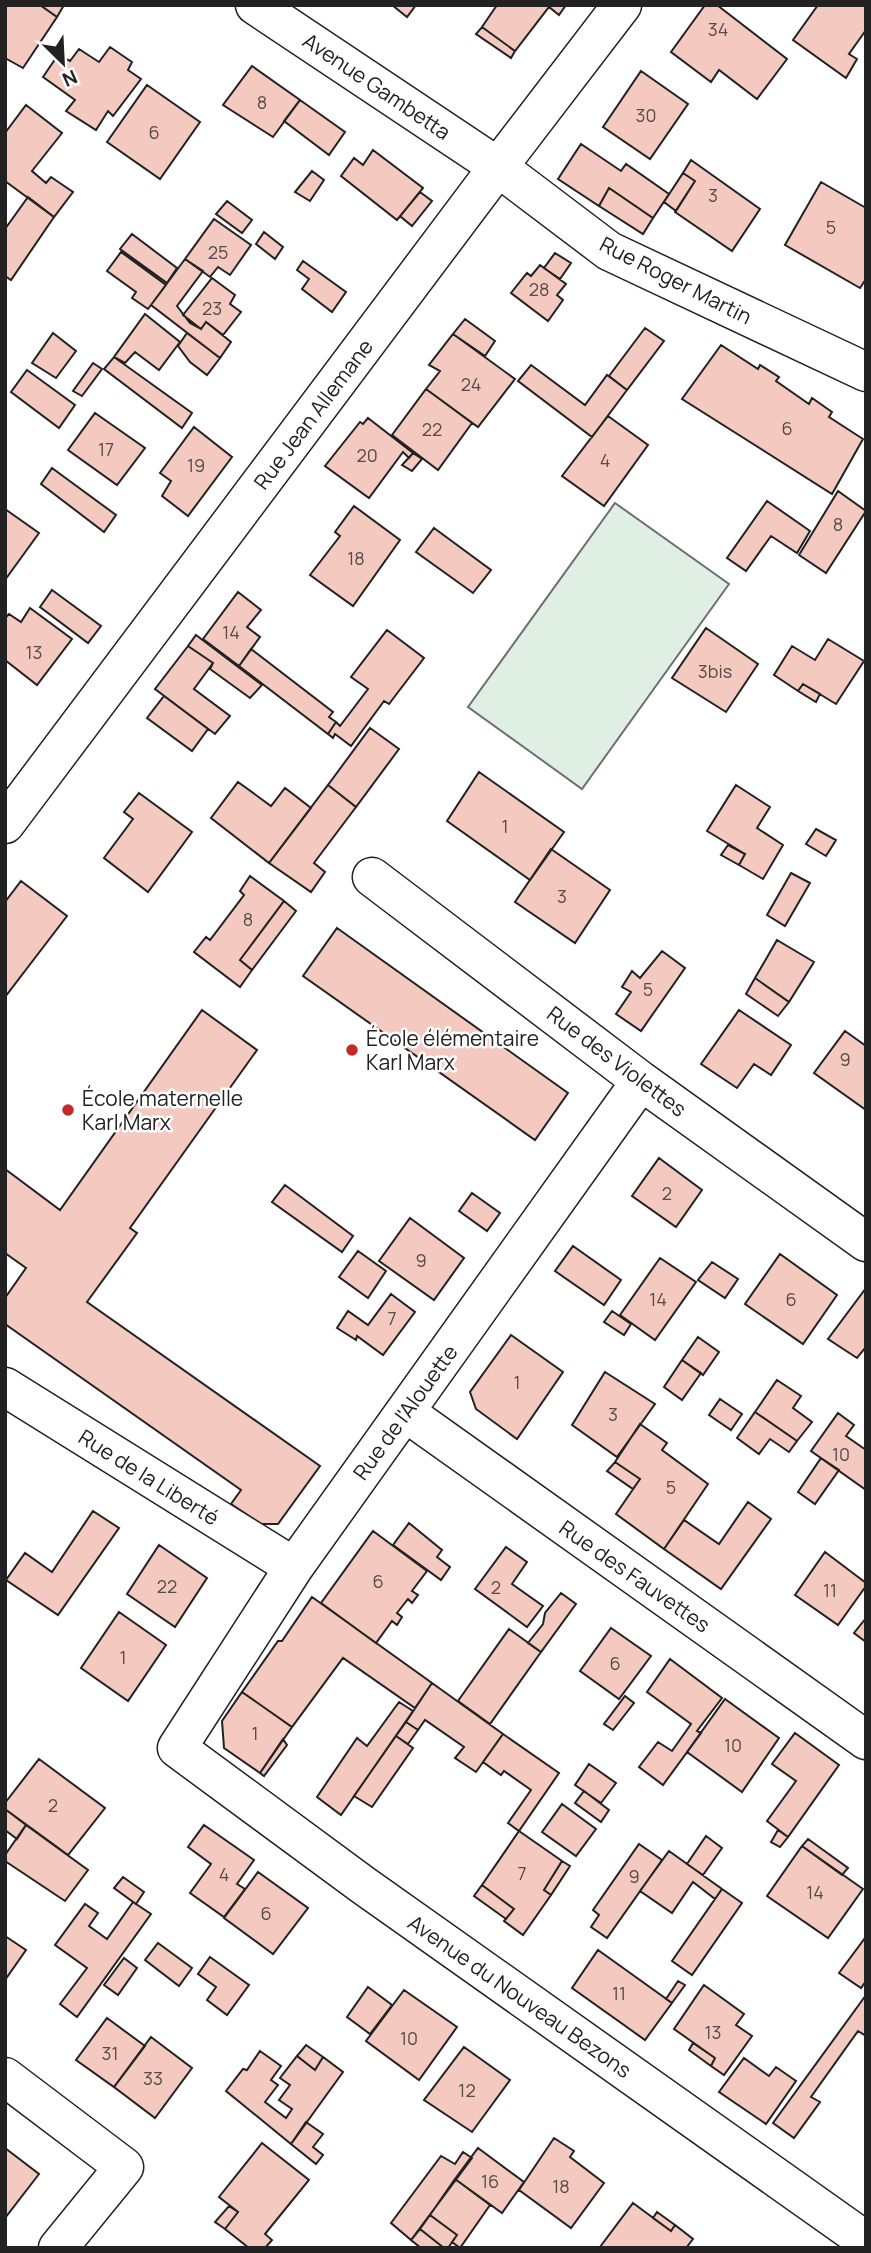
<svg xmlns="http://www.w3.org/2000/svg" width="871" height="2253" font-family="Manrope,sans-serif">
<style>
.green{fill:#e0efe3;stroke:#6f6f6f;stroke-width:2}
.building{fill:#f3c9c0;stroke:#222;stroke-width:2}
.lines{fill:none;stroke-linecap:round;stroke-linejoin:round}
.minor-casing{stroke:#222;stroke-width:41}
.minor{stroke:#fff;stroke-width:38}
.poi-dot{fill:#c62828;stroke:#fff;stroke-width:2.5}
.labels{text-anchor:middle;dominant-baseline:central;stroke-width:5;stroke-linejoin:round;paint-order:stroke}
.number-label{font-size:18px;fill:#564c4a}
.street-label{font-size:21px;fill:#222;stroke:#fff}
.poi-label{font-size:21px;fill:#222;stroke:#fff;text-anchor:start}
</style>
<rect width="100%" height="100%" fill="#fff"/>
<path class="green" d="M615 503 729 584 582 789 468 707Z"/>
<path class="building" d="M5 5H40L57 17 23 68 5 58Z
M40 5H64L57 17Z
M392 5H416L407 17Z
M497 5H566L559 15 549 7 515 51 482 27Z
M705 5H717L787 59 757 99 719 70 711 82 671 52Z
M818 5H866V30L849 54 857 59 846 78 793 40Z
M482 27 515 51 511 58 476 34Z
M110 47 132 62 128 70 141 79 113 116 108 111 96 130 66 111 75 100 43 77 58 55 70 61 79 49 99 62Z
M252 66 300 100 273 137 223 105Z
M641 71 688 104 650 159 603 127Z
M147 85 200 122 160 179 107 142Z
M300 100 345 132 329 155 284 121Z
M26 105 62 133 32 171 46 183 51 177 73 192 54 217 5 181V133Z
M581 144 621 171 626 164 669 194 653 218 609 188 599 206 558 179Z
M373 150 423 188 397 220 341 176 354 158 363 165Z
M691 160 760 209 732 251 675 212 695 181 683 173Z
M312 171 324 180 310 201 295 192Z
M683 173 695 181 676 211 664 202Z
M821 182 866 208V279L860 288 785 245Z
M609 188 653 218 643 234 599 206Z
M420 192 432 201 412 226 400 216Z
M28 197 54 217 11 280 5 276V229Z
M227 201 252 220 242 233 216 214Z
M214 219 251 245 230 275 218 267 210 277 185 259Z
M264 232 283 247 275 259 256 244Z
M132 234 177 268 167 283 120 249Z
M121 252 166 285 148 309 132 298 136 292 107 271Z
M555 253 571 263 560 279 544 268Z
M185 259 203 271 177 306 190 323 201 329 206 322 231 342 220 358 151 305Z
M303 261 346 292 332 312 302 289 309 279 297 270Z
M540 265 566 284 557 295 563 300 548 321 511 293 527 273 531 276Z
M212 278 235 295 230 304 241 312 223 335 206 322 201 329 183 315Z
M145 314 180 342 159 370 135 352 125 363 114 357Z
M465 319 495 341 485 356 453 334Z
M645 328 664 341 627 390 609 376Z
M53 333 76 351 56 378 32 363Z
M187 333 220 358 207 375 190 362 178 346Z
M453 334 515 379 478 427 426 389 440 371 429 365Z
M721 345 758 369 760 365 779 377 776 381 809 404 812 398 832 412 829 417 863 439 832 494 682 399Z
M114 357 192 413 182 428 104 369Z
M93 363 102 369 82 396 73 391Z
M531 365 585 405 607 375 627 390 592 437 518 381Z
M27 370 75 405 59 428 11 392Z
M426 389 472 423 438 470 392 435Z
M95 413 145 448 117 485 68 450Z
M608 416 648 445 604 506 562 476Z
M368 418 413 453 409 458 403 452 369 498 325 466 360 422 363 424Z
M194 427 232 457 188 516 162 496 171 481 160 473Z
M413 453 422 459 412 471 402 465Z
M52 468 116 515 104 532 41 484Z
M838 491 866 511 826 573 799 555Z
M767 501 810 531 797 553 771 536 746 571 727 558Z
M354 506 400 540 353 606 310 575 340 536 335 532Z
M5 509 39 533 5 580Z
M434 528 491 570 473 593 416 552Z
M52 590 101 626 88 643 40 607Z
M238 592 261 610 247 627 260 637 239 666 203 639Z
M30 608 72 639 37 685 5 660V618L9 614 21 622Z
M706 628 758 664 726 712 672 678Z
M387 630 424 658 389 704 384 701 351 746 335 734 333 738 328 734 336 722 340 726 368 689 351 677Z
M196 635 262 685 250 698 210 669 213 663 188 646Z
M828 639 864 661 836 704 803 684 798 691 774 675 792 646 815 660Z
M188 646 213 663 194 689 230 716 215 734 155 689Z
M251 649 333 712 329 717 336 722 328 734 239 666Z
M803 684 820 694 816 702 798 691Z
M164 696 208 729 192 751 147 718Z
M370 728 399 749 356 807 328 785Z
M479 772 564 832 530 880 447 821Z
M238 782 271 806 285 788 311 808 269 863 211 818Z
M328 785 356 807 314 863 325 872 311 892 269 863Z
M736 785 770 807 757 828 783 845 763 879 739 865 745 854 707 831Z
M139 793 192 832 148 892 104 858 133 819 124 812Z
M816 829 836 840 826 856 806 844Z
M728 845 745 854 739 865 721 855Z
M551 849 610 890 575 943 515 902Z
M791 873 810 883 785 926 767 915Z
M250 876 284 901 240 960 252 970 240 987 194 952 206 937 210 940 244 895 240 891Z
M21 881 67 916 5 997V902Z
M284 901 296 911 252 970 240 960Z
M337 928 568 1093 535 1140 303 976Z
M777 940 814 962 789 1002 755 978Z
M662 951 685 968 641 1031 616 1014 631 992 622 987 632 971 640 978Z
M755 978 789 1002 778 1016 746 994Z
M202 1010 257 1050 130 1228 137 1233 87 1302 320 1466 278 1524H261L231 1504 241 1490 5 1324V1298L26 1268 5 1253V1169L60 1210Z
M739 1010 791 1045 771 1075 754 1064 737 1088 701 1064Z
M845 1031 866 1046V1110L814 1073Z
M659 1158 702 1190 676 1227 632 1196Z
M285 1185 353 1236 342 1252 272 1202Z
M472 1193 500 1213 487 1231 459 1211Z
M410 1218 464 1258 434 1300 379 1261Z
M573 1246 621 1280 604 1305 555 1271Z
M358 1251 386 1271 368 1298 339 1277Z
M780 1254 837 1295 803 1344 745 1304Z
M660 1258 696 1282 655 1340 620 1315Z
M712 1262 738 1279 725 1298 698 1280Z
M866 1288V1347L857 1358 828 1339Z
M391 1294 415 1312 383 1355 357 1336 356 1340 337 1328 348 1311 368 1325Z
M612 1311 631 1324 624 1335 604 1322Z
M511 1335 563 1372 517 1439 476 1409 470 1392Z
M698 1337 719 1352 703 1375 682 1360Z
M682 1360 701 1373 682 1400 664 1387Z
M605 1372 655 1404 617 1457 572 1425Z
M777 1380 801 1396 793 1408 812 1422 797 1441 755 1412Z
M720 1399 742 1414 731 1430 709 1415Z
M755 1412 797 1441 789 1452 770 1439 759 1454 737 1438Z
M838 1413 854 1425 846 1436 866 1450V1490L811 1451Z
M640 1424 667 1443 662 1450 708 1484 664 1549 616 1514 640 1479 615 1462Z
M821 1458 839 1470 815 1504 798 1492Z
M615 1462 640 1479 633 1489 607 1471Z
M748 1502 771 1519 721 1589 664 1549 684 1520 719 1544Z
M93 1511 119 1528 58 1615 6 1580 25 1553 52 1572Z
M409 1523 442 1550 437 1557 450 1567 441 1580 393 1545Z
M373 1531 427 1571 412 1591 418 1595 412 1603 408 1599 397 1613 402 1617 397 1625 392 1621 376 1643 321 1603Z
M159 1545 207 1578 175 1627 127 1594Z
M506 1547 527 1562 512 1584 543 1606 527 1627 475 1589Z
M825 1552 866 1583V1586L838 1625 795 1595Z
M561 1593 576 1604 541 1652 528 1643 543 1624 545 1613Z
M312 1597 432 1683 415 1708 343 1658 292 1727 242 1692 278 1641H282Z
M119 1612 166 1645 128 1701 81 1668Z
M866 1618V1642L854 1633Z
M611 1628 651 1656 619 1699 580 1671Z
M509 1629 541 1652 490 1724 458 1701Z
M670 1659 722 1698 697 1731 701 1733 663 1785 639 1767 658 1742 672 1751 691 1724 647 1692Z
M432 1683 503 1734 476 1772 455 1758 464 1747 425 1720 418 1730 406 1722Z
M242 1692 292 1727 260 1773 224 1748 222 1721Z
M625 1696 634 1703 613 1730 604 1724Z
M725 1699 779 1738 742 1792 687 1752Z
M399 1702 413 1711 341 1815 317 1797 357 1738 367 1746Z
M406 1722 418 1730 408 1744 396 1736Z
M795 1733 839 1765 788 1837 767 1821 796 1781 772 1764Z
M503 1734 559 1773 519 1831 508 1823 531 1790 504 1771 501 1775 483 1762Z
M396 1736 413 1748 372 1807 354 1796Z
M283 1739 287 1745 264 1776 260 1773Z
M39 1759 105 1808 68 1855 5 1809V1803Z
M589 1764 616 1783 601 1803 575 1785Z
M584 1791 609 1810 601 1822 575 1803Z
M562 1804 596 1829 576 1856 542 1832Z
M5 1809 26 1825 17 1839 5 1830Z
M26 1825 88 1870 65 1901 5 1861V1855Z
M204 1825 254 1860 237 1884 245 1889 224 1917 190 1893 211 1864 188 1847Z
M778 1830 788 1837 780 1847 771 1842Z
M519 1831 562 1861 544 1890 551 1895 523 1935 504 1921 514 1909 482 1885Z
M706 1836 722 1848 703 1875 687 1864Z
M808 1839 848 1868 842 1875 802 1846Z
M639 1844 662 1860 607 1938 591 1927 599 1915 593 1910Z
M802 1846 863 1889 828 1938 767 1896Z
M669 1851 722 1889 715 1899 693 1882 672 1913 640 1891Z
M562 1861 570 1866 551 1895 544 1890Z
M258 1872 308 1908 273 1954 224 1918Z
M123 1877 144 1892 136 1904 114 1888Z
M482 1885 514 1909 506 1919 474 1896Z
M722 1889 742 1903 692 1975 672 1961Z
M133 1902 151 1914 77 2017 60 2004 87 1968 55 1945 85 1904 98 1913 89 1926 107 1939Z
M5 1936 26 1950 5 1980Z
M865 1938 866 1981 861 1988 839 1973Z
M158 1943 192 1968 179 1986 145 1960Z
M598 1950 672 2003 645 2040 572 1988Z
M210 1957 249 1985 227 2015 207 2000 216 1987 198 1974Z
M124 1958 137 1968 118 1995 104 1985Z
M678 1981 685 1985 672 2003 666 1999Z
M704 1985 744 2014 736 2025 752 2036 724 2075 711 2066 715 2058 674 2029Z
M368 1987 392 2005 370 2034 347 2017Z
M404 1990 457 2027 419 2080 366 2041Z
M866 1995V2036L858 2031 811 2097 820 2102 794 2138 773 2123Z
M107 2018 145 2046 114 2087 76 2060Z
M151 2037 192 2068 155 2118 114 2087Z
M693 2043 715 2058 711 2066 689 2050Z
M306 2045 323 2057 315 2070 297 2056Z
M464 2047 510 2080 472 2132 424 2100Z
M260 2051 281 2066 271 2080 278 2085 265 2102 286 2118 292 2109 279 2100 290 2085 280 2078 297 2056 315 2070 323 2057 343 2072 291 2144 226 2091 243 2069 247 2070Z
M744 2058 769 2076 776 2067 796 2081 766 2124 719 2092Z
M306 2122 323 2134 313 2147 323 2155 316 2164 291 2144Z
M554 2138 574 2151 570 2157 604 2183 571 2228 519 2190Z
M262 2143 309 2180 265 2234 272 2240 265 2248H249L225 2229 238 2212 219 2197Z
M5 2148 39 2174 5 2218Z
M478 2148 524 2182 502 2213 455 2179Z
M463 2152 472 2158 411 2240 391 2223 441 2156 455 2164Z
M455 2179 490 2205 460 2248 452 2242 457 2235 430 2215Z
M633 2203 671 2231 675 2225 693 2239 686 2248 600 2247Z
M229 2206 238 2212 225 2229 215 2222Z
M657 2212 675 2225 671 2231 653 2218Z
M430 2215 457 2235 448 2248H444L420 2229Z
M420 2229 444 2248H421L411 2240Z"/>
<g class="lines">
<g class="minor-casing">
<path id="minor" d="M255 5 498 167 609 251 866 372
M5 824 498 167 622 5
M372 877 641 1081 866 1242
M641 1081 294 1567 177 1748 363 1885 866 2241
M5 1387 294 1567
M405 1412 866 1740
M5 2077 124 2167 58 2248"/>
</g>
<use href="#minor" class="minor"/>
</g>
<g class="poi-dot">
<circle cx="352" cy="1050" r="7"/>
<circle cx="68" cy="1110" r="7"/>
</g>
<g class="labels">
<g class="number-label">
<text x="718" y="29">34</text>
<text x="262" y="102">8</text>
<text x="646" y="115">30</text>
<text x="154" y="132">6</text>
<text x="713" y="195">3</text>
<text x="831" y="227">5</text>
<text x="218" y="252">25</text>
<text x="539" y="289">28</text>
<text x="212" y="308">23</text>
<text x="471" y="384">24</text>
<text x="787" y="428">6</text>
<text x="432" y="429">22</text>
<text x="106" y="449">17</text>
<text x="367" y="455">20</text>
<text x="605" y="460">4</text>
<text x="196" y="465">19</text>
<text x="838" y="524">8</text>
<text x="356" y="558">18</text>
<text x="231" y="632">14</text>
<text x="34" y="652">13</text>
<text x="715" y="671">3bis</text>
<text x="505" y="826">1</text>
<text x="562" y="896">3</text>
<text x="248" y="919">8</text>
<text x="648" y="989">5</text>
<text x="845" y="1059">9</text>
<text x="667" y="1193">2</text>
<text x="421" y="1260">9</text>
<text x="658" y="1299">14</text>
<text x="791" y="1299">6</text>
<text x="392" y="1318">7</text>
<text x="517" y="1382">1</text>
<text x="613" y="1414">3</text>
<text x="841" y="1454">10</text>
<text x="671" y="1487">5</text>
<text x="378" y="1581">6</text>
<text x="167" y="1586">22</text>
<text x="496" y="1587">2</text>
<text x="830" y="1590">11</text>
<text x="123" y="1657">1</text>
<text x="615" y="1663">6</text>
<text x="255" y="1733">1</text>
<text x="733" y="1745">10</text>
<text x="53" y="1805">2</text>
<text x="522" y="1873">7</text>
<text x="224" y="1874">4</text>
<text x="634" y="1876">9</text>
<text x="815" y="1892">14</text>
<text x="266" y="1913">6</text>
<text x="619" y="1993">11</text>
<text x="713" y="2032">13</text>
<text x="409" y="2038">10</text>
<text x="110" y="2053">31</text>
<text x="153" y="2078">33</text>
<text x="467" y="2090">12</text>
<text x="490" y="2181">16</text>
<text x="561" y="2186">18</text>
</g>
<g class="street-label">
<text transform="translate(377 86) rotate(34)">Avenue Gambetta</text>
<text transform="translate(676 280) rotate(27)">Rue Roger Martin</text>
<text transform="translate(313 414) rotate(-53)">Rue Jean Allemane</text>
<text transform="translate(617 1061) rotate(37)">Rue des Violettes</text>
<text transform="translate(405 1412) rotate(-54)">Rue de l'Alouette</text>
<text transform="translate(149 1477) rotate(32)">Rue de la Liberté</text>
<text transform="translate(635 1576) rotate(35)">Rue des Fauvettes</text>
<text transform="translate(520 1996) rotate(35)">Avenue du Nouveau Bezons</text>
</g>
<g class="poi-label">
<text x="366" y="1038">École élémentaire<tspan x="366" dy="24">Karl Marx</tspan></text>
<text x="82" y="1098">École maternelle<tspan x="82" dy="24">Karl Marx</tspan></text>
</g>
</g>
<rect width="871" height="2253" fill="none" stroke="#222222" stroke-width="14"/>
<g transform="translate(63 63) rotate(156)" stroke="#ffffff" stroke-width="5" paint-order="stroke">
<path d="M0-5L12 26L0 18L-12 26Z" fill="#222222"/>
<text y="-10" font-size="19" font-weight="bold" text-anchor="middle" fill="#222222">N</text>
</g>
</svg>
